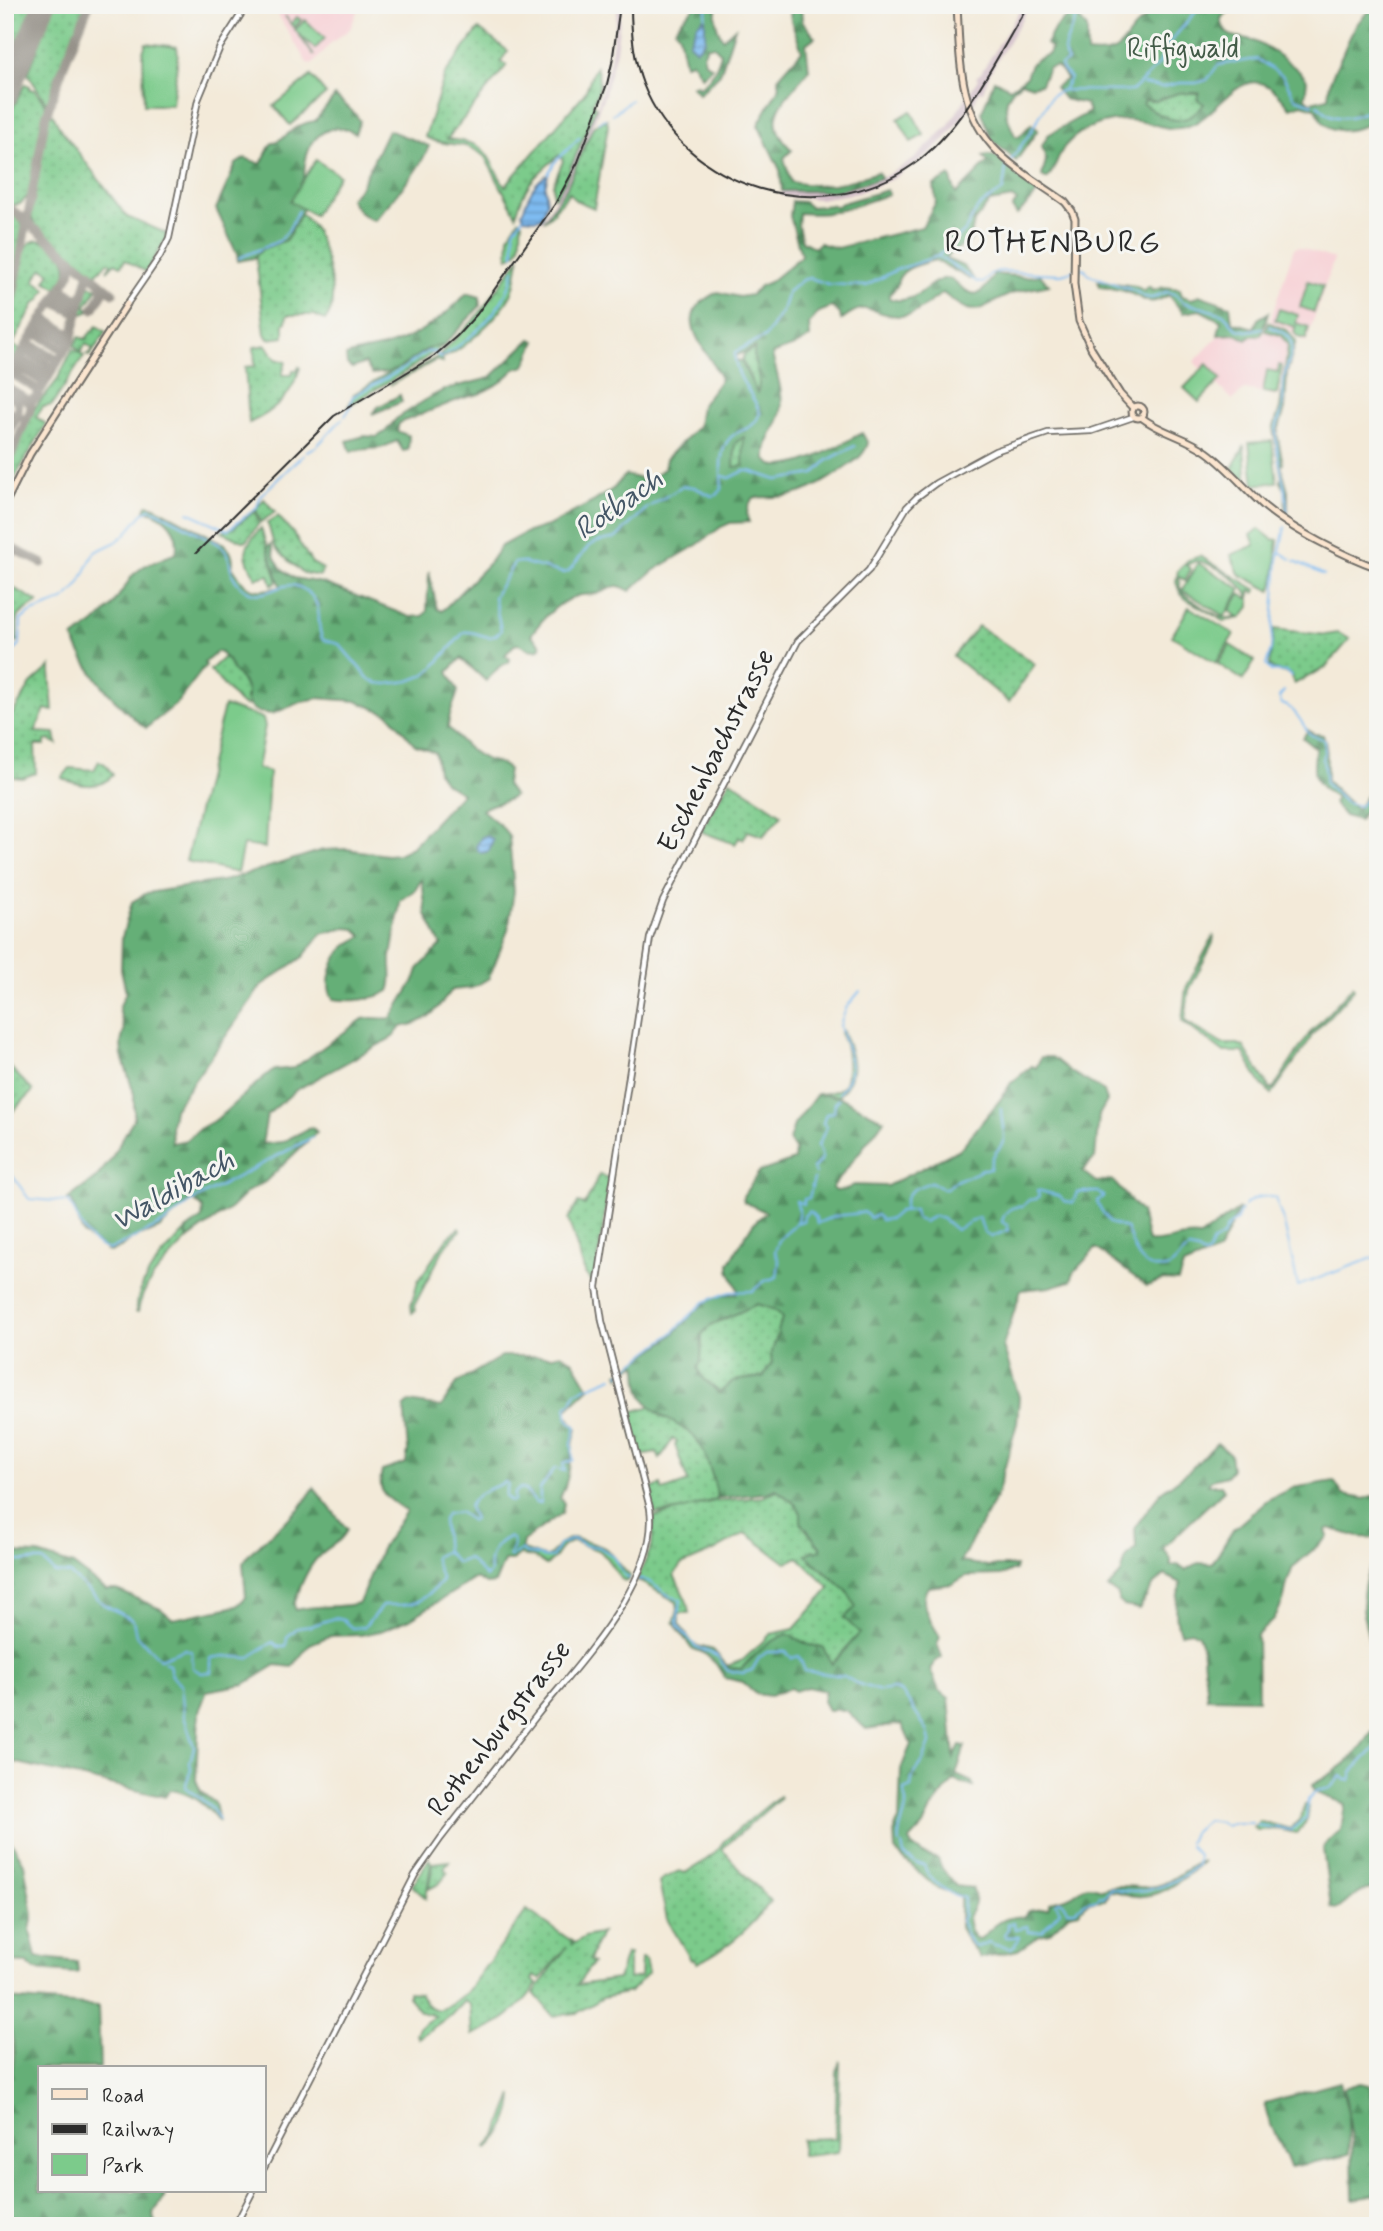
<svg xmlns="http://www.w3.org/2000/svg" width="1383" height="2231" font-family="Mynerve,sans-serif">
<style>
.built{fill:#f7cfd4}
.industrial{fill:#d2bdc8}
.grass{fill:url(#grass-dots);stroke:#547b5b;stroke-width:2}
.forest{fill:url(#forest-firs);stroke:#486d51;stroke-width:2;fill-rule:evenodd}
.park{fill:#7ccb8b;stroke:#547b5b;stroke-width:2;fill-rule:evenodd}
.water{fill:url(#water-rules);stroke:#54738e;stroke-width:2}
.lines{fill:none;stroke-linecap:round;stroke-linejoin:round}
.stream{stroke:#7ebbf1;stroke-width:2}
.taxiway{stroke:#8f8a82;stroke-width:9}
.runway{stroke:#8f8a82;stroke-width:23}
.tertiary-casing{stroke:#716e68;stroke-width:8}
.secondary-casing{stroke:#716e68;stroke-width:9}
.tertiary{stroke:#fff;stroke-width:4.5}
.secondary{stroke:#fbe5cf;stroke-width:5}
.rail{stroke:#2b2b2b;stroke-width:2}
.labels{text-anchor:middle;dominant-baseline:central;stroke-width:6;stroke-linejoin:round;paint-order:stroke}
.park-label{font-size:28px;fill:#435b48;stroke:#f6f6f2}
.street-label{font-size:28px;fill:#2b2b2b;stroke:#f6f6f2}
.water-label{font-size:30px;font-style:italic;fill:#445666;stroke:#f6f6f2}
.quarter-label{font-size:32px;letter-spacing:2px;fill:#2b2b2b;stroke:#f6f6f2}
</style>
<defs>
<pattern id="grass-dots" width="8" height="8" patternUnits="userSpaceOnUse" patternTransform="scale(1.75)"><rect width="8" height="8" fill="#7ccb8b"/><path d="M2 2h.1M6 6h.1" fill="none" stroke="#6bae78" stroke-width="1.8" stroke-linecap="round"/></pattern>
<pattern id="forest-firs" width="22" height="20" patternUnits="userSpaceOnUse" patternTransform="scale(1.75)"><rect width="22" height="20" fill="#65af77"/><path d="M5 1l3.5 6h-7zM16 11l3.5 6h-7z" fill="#538f62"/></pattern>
<pattern id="water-rules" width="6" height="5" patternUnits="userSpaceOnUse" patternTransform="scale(1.75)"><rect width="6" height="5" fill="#7ebbf1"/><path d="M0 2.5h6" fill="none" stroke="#6798c3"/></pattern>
</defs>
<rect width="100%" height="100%" fill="#f6f6f2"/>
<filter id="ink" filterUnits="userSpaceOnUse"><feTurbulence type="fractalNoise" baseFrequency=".0143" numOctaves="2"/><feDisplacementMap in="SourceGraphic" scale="14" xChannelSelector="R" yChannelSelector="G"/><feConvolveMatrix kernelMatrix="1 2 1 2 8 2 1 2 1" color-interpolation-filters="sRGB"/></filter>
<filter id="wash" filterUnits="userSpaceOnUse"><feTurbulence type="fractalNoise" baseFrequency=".00686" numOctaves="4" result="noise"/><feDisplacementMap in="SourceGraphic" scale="28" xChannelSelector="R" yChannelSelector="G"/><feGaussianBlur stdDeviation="1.57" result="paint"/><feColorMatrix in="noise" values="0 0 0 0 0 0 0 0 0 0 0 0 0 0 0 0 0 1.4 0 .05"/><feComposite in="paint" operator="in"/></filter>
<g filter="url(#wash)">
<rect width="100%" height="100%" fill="#f3ead9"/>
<path class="built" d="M272 5H351L359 7 350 29 331 43 313 64 307 63Z
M1299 247 1334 259 1306 342 1296 337 1287 328 1270 321 1294 248Z
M1266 332 1280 337 1287 345 1278 396 1245 389 1233 400 1216 384 1199 402 1184 388 1202 370 1194 362 1219 335 1236 334 1244 337 1261 335Z"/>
<path class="industrial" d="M618 5H622L616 50 605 93 573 176 554 209 544 221 541 222 566 181 598 104 610 62Z
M1023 5H1030L990 73 983 92 979 91 975 101 946 138 929 154 893 179 857 193 819 199 781 196 782 191H837L859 186 882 178 913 160 948 126 978 79 976 77 981 73Z"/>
<path class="grass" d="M5 5H33L14 50 5 44Z
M54 5H86L47 104 28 74Z
M479 29 508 51 500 62 507 65 447 139C491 144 483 151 505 186L584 94C590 85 589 76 596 67 601 81 600 89 593 103L596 108 565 181 556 196 553 197V185L563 161 559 155C534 177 526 182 516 215L485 157C464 138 447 149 425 137L445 74Z
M25 84 30 86 29 89 35 90 46 106 29 195 20 204 12 205 5 201V123Z
M1178 93H1200L1205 104C1183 130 1166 120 1143 104L1144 100 1155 101Z
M49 114 53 115 60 128 127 217 166 233 167 237 146 272 125 260 121 266 115 263 107 271 111 264 108 262 96 274 37 227 32 219 31 211Z
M607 119 608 126 594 208 575 200 569 192 563 201 554 210 555 212 544 221 567 187 593 127Z
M5 207 20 219 23 228 10 303 5 316Z
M301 213C304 217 310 222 312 225 324 243 342 304 325 320L314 315H287L286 322 284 323V337L268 339 265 334 256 258H254L262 249 286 240Z
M519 220 522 222C519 238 526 250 508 258L509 235Z
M37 240C62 244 77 267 57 288L45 281 50 273 43 268 36 277 35 281 46 289 40 300 35 303 14 342V346L21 350 15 361 5 365V330L14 309 25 248 31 242Z
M520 257C516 269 517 283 511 295 500 315 464 351 442 358L443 362 436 360 390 385 437 357 442 356 440 354 476 318Z
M91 286 98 288 85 307 90 311 83 314 80 313 86 288Z
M97 326 106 332 90 356 86 354H89L93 349 86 344 81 352 74 346 79 337 85 339Z
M266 345 276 359 286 362 282 375H292L293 370 297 371 299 367 300 368C291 396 276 411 249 423L245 367 255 366 254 347Z
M435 346H443L407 371 349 405 354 394Z
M755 348 760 385 757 393 742 360 744 354Z
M73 349 84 356 52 405 43 407 36 417 46 424 7 491 5 476 34 409 56 382Z
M744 437 743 467H734L735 443Z
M1244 447 1247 486 1232 468Z
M264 499 275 512 261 522 256 509Z
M255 512 259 523 246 541H242L222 532C236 530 243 517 255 512Z
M278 516 293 533 312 563 323 569 320 576 303 573C295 566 278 553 274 545 271 538 271 530 267 523Z
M261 528 277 579 276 583 272 585 269 575 256 578C242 555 242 547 261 528Z
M5 583 38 602C15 617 16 614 17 641L5 650Z
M978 626 1035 664 1009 702 953 656Z
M1274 629 1326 635 1338 633 1350 639 1325 668 1294 684 1290 674 1274 670 1269 666Z
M224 657C233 664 245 683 248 695L245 698 248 704 245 706 239 703 210 670Z
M51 666 50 672 53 711 45 709 35 732 55 733 57 744 49 740 45 741V745H35L36 773 22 778 5 776V726L31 684Z
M99 761 105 764 113 775C100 790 79 786 62 778L70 768 94 770Z
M730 780 781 814 780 817 763 836 748 831 743 839 739 838 735 844 702 832 701 830Z
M1214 935 1213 943 1189 990 1185 1021 1222 1044H1238L1244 1047 1270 1089H1273L1309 1034 1311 1037 1309 1041 1272 1094 1261 1084 1243 1052H1223L1182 1021 1186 988Z
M1353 986 1354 989 1312 1035 1310 1033Z
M842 1030C853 1056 860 1075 838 1096L817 1094C845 1092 849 1086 847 1059 847 1049 845 1042 840 1033Z
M5 1062 33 1091 5 1119Z
M599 1175 610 1178 595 1281 592 1283 585 1273 568 1219 578 1203 585 1205Z
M459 1228 460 1230 444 1248 414 1306 415 1311 412 1313 411 1305 418 1281 447 1238Z
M186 1230 188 1239C167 1262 143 1279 138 1312H136C137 1278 164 1254 186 1230Z
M757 1304 775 1310 783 1319 771 1355 772 1363 763 1377 733 1381 720 1393 701 1376 698 1367 701 1361 702 1334 711 1325Z
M651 1406C665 1422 666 1417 682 1427 703 1439 718 1476 716 1499L682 1510 653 1514 648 1490 661 1485 663 1491 688 1482 675 1445 677 1442 673 1439 660 1459 657 1453 639 1456 628 1413Z
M777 1490 795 1504 801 1513V1523L821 1549 817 1553 806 1555 847 1591 857 1607 860 1633 832 1664 822 1647 809 1645 787 1634 751 1658 741 1669 729 1668 727 1666 743 1660 771 1634 794 1629 830 1588 798 1557 786 1563 746 1533 712 1552 681 1565 674 1575 687 1602 689 1613H679V1624L674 1623 678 1609 677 1602 637 1580 652 1546 654 1517 715 1501 763 1497Z
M573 1538C581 1541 601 1545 606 1549 616 1556 620 1568 630 1576L629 1580 625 1581 621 1579C614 1570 607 1557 600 1551 598 1550 578 1544 573 1541 554 1548 560 1558 546 1565L533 1557 520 1555 521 1549 546 1558C557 1553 556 1541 573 1538Z
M779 1796 780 1798 722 1849 746 1876 771 1901C750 1927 728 1949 697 1963L694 1959 691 1960 667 1919 659 1883 662 1879 679 1871 685 1873C700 1864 714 1857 723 1842Z
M1305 1804H1307C1310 1816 1306 1826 1296 1833L1277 1829 1257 1830 1253 1827 1260 1821 1290 1829 1300 1819Z
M429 1859 431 1862 426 1898 412 1886Z
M449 1861 444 1868 448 1873 439 1884 429 1889 433 1863Z
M527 1910 573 1942 571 1945 585 1937 601 1933 589 1960 593 1963 577 1985 618 1979 626 1954H629V1979L640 1977 641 1958 645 1959 648 1973 630 1992 603 1998 577 2013 553 2016 534 1993 567 1947 540 1979 534 1976 532 1980 537 1984C522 2007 499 2027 472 2035L470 2005 464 2001 451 2015 418 2038 416 2034 419 2027 435 2016 421 2012 408 1997V1992L419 1993 428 2006 437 2010 444 2008 466 1993Z
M840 2060 838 2152C826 2153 814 2157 801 2155L802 2139 835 2138 837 2072Z
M513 2095C513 2115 503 2134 488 2148L486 2147 497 2135Z"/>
<path class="forest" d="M696 5H717C714 18 716 29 723 39L735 28 720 74 699 94 692 86 696 84 699 88C712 77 717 68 721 53L714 46H708L703 54 705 62 712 67 702 77 692 62 685 64 679 35 675 29C680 19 689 14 696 5Z
M789 5H801L802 21 815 37 806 44 809 70C787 98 758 118 792 150L784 158 791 182C825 189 846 183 878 172L881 178 837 191H782L780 170 758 125 780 86 778 78 802 51 791 20Z
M1080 5H1093L1083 12 1079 19 1087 28V53C1129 58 1119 36 1145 19L1143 10 1146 6 1237 5 1221 18C1222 24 1223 29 1227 33 1233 38 1241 37 1248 39 1264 44 1298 67 1307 80L1305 98 1311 102 1328 98C1330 75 1333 75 1342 55 1351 34 1357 17 1378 5V120C1353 132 1327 140 1315 108L1302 104 1290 108C1245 44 1223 118 1185 127 1169 131 1159 125 1143 122 1117 116 1083 124 1065 146 1058 155 1057 167 1047 179L1042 176 1046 160 1042 146 1048 135 1089 112 1086 104 1064 99 1055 87 1067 79 1062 71 1056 66 1048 68 1041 84 1032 86 1021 82C999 99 1005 114 1015 136L1019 137 1031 124 1038 130 1016 161 992 140 982 112 994 80 1010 88 1026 77 1030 66 1034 61 1049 54 1051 48 1046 44 1055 28ZM1178 93H1199L1197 99 1204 104C1184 130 1165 120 1143 104L1145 100 1155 101Z
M335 96C342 102 356 113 360 121L355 133C332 121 312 133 306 159 304 164 305 170 304 176 301 185 296 192 291 201L303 209 286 240 262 249 254 258 238 261 237 254 216 209 236 164 245 158 261 164 271 144C288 138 295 123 315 121Z
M388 130 429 146C418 174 393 197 375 220 363 219 357 208 350 199L361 186Z
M989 155 995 156 1039 189 1032 200 1017 215 1012 208 1017 201 1013 198 990 202 974 222 970 241 946 256V259L963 266 974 279H970L935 260C920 264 898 268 897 286L889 295 890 299C920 306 926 279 949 278 971 295 979 304 994 274L1026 277 1040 275 1049 285C1037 288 1023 289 1011 294 976 309 976 321 943 293 930 301 916 317 899 316 871 315 868 298 841 320L840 314 832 307 819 312 809 324 810 337 794 346 772 354C776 372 784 393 781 411 777 430 765 437 766 459L772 465C798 471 839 445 862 433L868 443C864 457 853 462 842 470 811 492 793 499 755 497 748 503 745 514 749 522L730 523 721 527 697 545 653 571 630 591C613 581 615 588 599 593 592 595 584 594 577 596 558 602 542 619 531 635L541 645V648C532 652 527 649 519 644L514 645 505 655 510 659 509 662 500 666 486 681 461 658 448 672 458 691C454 706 449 710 448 727 458 738 469 751 483 758 492 763 501 761 508 769L506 785 514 796C505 804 491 802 482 810L501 826 509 836 514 891 508 930 489 978 472 988 452 990C435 1012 429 1022 401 1027L393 1037 296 1090 267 1115 262 1144 282 1142 312 1127 317 1132 265 1182 247 1192 231 1208 188 1239 186 1230 202 1218 203 1208 192 1199 159 1229 131 1239 123 1246 110 1252 83 1234 72 1201 68 1199 96 1178 110 1161 134 1118V1094L122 1056 121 1043 124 1030 119 1008 126 992 121 969 122 937 132 902 147 893 227 880 323 850 347 849 387 855 398 854 412 847 462 793 444 782 438 772 435 752 415 745 389 714 356 701 317 698 301 702 272 714 258 712 250 707 247 701V691L243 681 233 671 228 660 218 651 204 663 206 665 176 704 146 728C116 705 88 673 73 638L95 623 111 607 133 575 144 566 176 553C181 530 165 515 145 510L147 505 153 506 223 543C230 550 235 556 232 567 249 592 251 593 281 587L267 547 271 544 275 558 281 568 294 578 323 583 410 617 423 616 427 611 429 571 437 609 442 611 490 562 501 546 525 533 550 525 593 502 614 488 625 475 646 480 664 469 666 459 698 426 701 406 721 379C706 345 667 316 718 292L739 297 751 295 760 286 770 282 799 258 801 255 790 216 792 201 804 202 810 207 833 205 836 207 842 203 887 190 889 194C869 201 848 209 828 213 819 215 808 213 799 213L798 226 802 241 815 248 819 243 837 248 922 227 936 202 934 185 950 176 956 194 988 162 983 156ZM755 347C750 362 764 378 757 393L741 361 736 360 735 356ZM744 437 743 466 734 467 735 443ZM422 879 426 914 441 945 418 969 414 981 391 1018C381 1020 373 1016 363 1019L294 1068 275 1070 265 1076 217 1119 199 1129 187 1140 172 1143 171 1127 174 1109 262 985 303 957 321 934 346 928 355 929 362 936C358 939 351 942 347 945 333 957 323 983 333 999 350 1002 375 1000 389 991 394 980 390 969 391 957 394 938 398 920 400 901L415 890Z
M1098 281 1136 286 1144 291 1146 288 1150 287 1152 291 1163 287 1180 289 1182 296 1192 299 1199 295 1230 306 1232 322 1254 328 1258 319 1268 313 1261 335 1251 336 1247 340 1236 334 1218 335 1221 321 1200 310 1183 313 1169 295C1147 307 1147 300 1127 292 1118 289 1109 288 1100 287Z
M467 293 480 297V306L443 346C426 345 413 361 399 368 391 373 380 373 372 374L365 363 352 368 347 364 346 356C359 351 371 350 384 347 415 338 446 317 467 293Z
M1268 322 1286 330 1296 341 1287 372 1285 409 1277 434 1283 464 1281 465 1288 491V514L1285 513 1286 492 1280 480 1282 479 1273 429 1280 408 1288 344 1280 335 1265 331Z
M531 339 536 341 525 366 515 369 500 383 479 394 463 398 399 423 397 431 409 436 408 450 403 451 397 441 381 448 356 450 351 452 347 441 364 436 377 437 386 431 396 419 430 397 446 389 490 378Z
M400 395 402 402 372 414 378 407Z
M1308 730 1314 734 1323 735C1329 750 1326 765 1327 781 1333 787 1351 806 1357 809L1369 792 1370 777 1378 762 1373 785 1378 796V805L1364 811 1359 820 1344 816 1333 803 1336 798C1312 783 1312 776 1316 748L1303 738Z
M1041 1057H1052L1071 1072 1104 1091 1107 1101 1099 1115 1095 1158 1082 1171 1096 1182 1112 1180 1141 1212 1148 1242C1167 1244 1180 1234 1200 1237L1239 1209 1218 1252 1183 1266 1178 1281 1163 1280 1147 1286 1096 1248 1074 1272 1071 1281 1050 1287 1021 1290 1003 1346 1019 1397 1017 1423 997 1495 960 1562 988 1566H1016L1015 1570 1001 1575 966 1576 952 1584 928 1587C917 1604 931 1621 940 1637L937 1644 942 1657 935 1662 930 1669 939 1691 949 1698 954 1757 960 1745 965 1746 956 1775 972 1782 973 1787 954 1780 931 1809 923 1826 910 1840 911 1845 923 1854 938 1859 941 1867 956 1886 972 1888C978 1901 975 1906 968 1917L970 1928 975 1938 980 1939C994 1926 1003 1915 1024 1917L1029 1911 1048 1908 1050 1903C1056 1899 1060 1900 1066 1898 1085 1891 1079 1881 1102 1889 1120 1881 1144 1892 1163 1884 1177 1878 1188 1866 1203 1861 1184 1878 1164 1898 1136 1896 1127 1896 1119 1890 1109 1891L1105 1900C1093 1900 1085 1901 1079 1912L1069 1914 1049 1933 1040 1935 1018 1950 980 1958 966 1939 960 1927V1896L935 1887 895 1851 894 1829 899 1820 901 1769 911 1744 902 1724 866 1729 846 1710H828L823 1701 825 1691 807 1687 795 1691 790 1688 770 1696 756 1694 743 1682 725 1678 716 1664 704 1653 691 1648 674 1623 679 1624 694 1645 713 1650 729 1668 741 1669 766 1644 787 1634 809 1645 822 1647 832 1664 860 1633 844 1618 856 1607 847 1591 806 1555 813 1550 817 1552 821 1548 801 1522V1513L795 1504 776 1489 766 1493 718 1498C714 1481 709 1462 701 1446 688 1422 650 1420 641 1391 638 1383 639 1373 637 1364L624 1372 620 1377 618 1373C635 1362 653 1351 669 1338 692 1318 702 1294 736 1294L738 1290 729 1270V1263L753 1224 766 1212 744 1202 743 1196 759 1172 794 1160 795 1149 789 1140 794 1125 817 1094 840 1097 884 1120 832 1188 835 1191 845 1190 854 1185 887 1186 960 1149 1000 1100 1011 1083 1032 1066 1036 1068ZM757 1304 775 1310 782 1318 771 1355 772 1363 763 1377 733 1381 719 1393 701 1376 698 1368 701 1361 702 1334 711 1325Z
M561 1354 573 1361 589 1388 567 1409V1415L577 1429C569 1452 572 1476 560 1498L564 1503 562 1513 523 1541 520 1555 511 1561H504L495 1583 486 1584 476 1578 410 1619 381 1631 361 1635 329 1636 310 1644 292 1667 276 1665 245 1684 207 1691 199 1712 196 1780 201 1792 215 1803 219 1822C207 1806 190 1792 170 1790L165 1797 5 1760V1553L38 1554 73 1565 106 1590H117L161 1609 173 1619 237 1606 246 1597 243 1563 250 1553 300 1508 314 1488 347 1529C343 1542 328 1546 319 1556 306 1569 299 1589 294 1605L296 1610C316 1604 338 1609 359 1603L381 1549 406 1511C389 1498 376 1496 382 1471L406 1463 408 1450 404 1407 409 1402 441 1407 457 1383 502 1356H553Z
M1217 1443 1230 1454 1232 1469 1226 1476 1211 1480 1208 1485H1221L1224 1490 1163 1548 1171 1559V1566L1178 1565 1186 1570 1198 1563 1212 1564 1233 1530 1267 1500 1292 1488 1334 1481 1343 1495 1365 1499 1371 1496H1378V1538L1358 1537 1329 1528 1326 1530 1328 1537 1293 1567 1287 1583 1283 1602 1274 1619 1257 1635 1258 1699 1207 1698 1202 1646 1198 1635 1191 1631 1180 1633C1174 1618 1176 1598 1181 1583L1165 1575 1154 1584 1139 1609 1124 1606 1118 1601V1595L1108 1588 1121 1574 1126 1558 1136 1548 1135 1527 1161 1492 1188 1472Z
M1378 1557V1666C1365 1632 1352 1587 1378 1557Z
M1378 1723V1887L1360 1892 1338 1909 1331 1908 1323 1849 1327 1842 1341 1830 1345 1804 1314 1792 1312 1785C1347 1766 1357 1756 1378 1723Z
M5 1831 24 1863 33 1915 30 1930 36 1957 77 1962 78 1972 75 1973 35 1970 27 1963 5 1962Z
M8 1999 98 2006 100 2068H40V2191H165L164 2199 153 2213 154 2221 158 2226H5V2088C21 2057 12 2037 5 2005Z
M1340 2082 1348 2112 1349 2155 1290 2167C1284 2147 1265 2121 1265 2103Z
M1360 2083 1370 2085 1372 2113 1378 2123V2195L1353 2199 1352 2139 1344 2088Z"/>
<path class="park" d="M285 16 291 24 297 17 301 20 295 27 292 26 295 30 305 20 325 38 315 49 299 34 314 56Z
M146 43 177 47C180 56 173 92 172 105H144L143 52Z
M311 76 326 94 290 125 274 106Z
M911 111 924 135 911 142 898 119Z
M316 160 339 175 314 215 290 201Z
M1308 281 1323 286 1314 312 1300 307Z
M1279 309 1298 315 1296 323 1309 327 1306 339 1298 337 1294 332 1296 325 1295 327 1275 320Z
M1207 364 1221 379 1199 402 1184 388Z
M1279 365 1282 366 1277 394 1263 392 1267 370 1278 372Z
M1272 441 1277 482 1254 485 1249 443Z
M1259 529 1272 539 1278 540C1276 553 1277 582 1271 591L1239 574 1231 555 1255 545 1251 535Z
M1200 556 1257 590 1255 593 1251 590 1250 592V607L1241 618 1224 621 1186 599 1180 593 1176 582 1178 570 1188 560ZM1196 561C1212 562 1246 583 1249 599L1240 594 1230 611 1238 617C1220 623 1198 604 1184 594L1180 588 1179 577 1185 580 1191 569 1186 565Z
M1198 563 1241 589 1225 616 1182 590Z
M1189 607 1234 634 1216 663 1172 636Z
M1230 645 1255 661 1243 680 1218 664Z
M224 706 260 717 263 719 265 726 257 768 269 772 265 848 243 845 237 873 186 861Z"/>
<path class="water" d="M705 17V40L696 50 689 43 697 25Z
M548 174 545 187 547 202 542 217 537 219 524 218 522 213C528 198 532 183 548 174Z
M486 836 493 839 489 851 482 853 478 851 476 846 482 837Z"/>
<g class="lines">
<path class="stream" d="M705 17 707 5
M1143 84 1162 87 1179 83H1196L1207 80 1218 65 1257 59 1283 76 1295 98 1313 104
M1063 90 1070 78 1062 69 1061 65 1068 61C1060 51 1067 41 1071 30 1076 20 1076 13 1084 5
M1317 105C1322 107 1325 113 1330 115 1345 122 1369 113 1378 102
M613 114 631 100
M598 122 605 119
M548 174 555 162 580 137
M514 255V230L523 217
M938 256 977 282 983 283 990 274 1000 271 1061 274 1083 268 1090 275 1135 291 1145 297 1152 298 1166 292 1175 294 1183 302 1223 314 1237 329 1247 331 1262 328
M239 258 279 241 288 231 298 211
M1269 327C1279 329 1291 335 1292 347 1292 356 1287 365 1285 374 1282 384 1284 395 1283 406 1282 415 1276 423 1276 432 1275 460 1288 486 1287 513
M345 416 350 408 352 397 401 370 427 352H435L440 358C472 339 507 308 514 270
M307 451 316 447 342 419
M723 476 730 478 744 471H750L777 480 814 474 828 460 855 446
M188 512 228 530 257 507 261 495 304 454
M1285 527 1278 560 1271 649 1266 665 1271 671 1286 672 1291 676
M212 540C239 553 222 571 242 587 266 608 281 572 306 591 326 605 314 624 323 640L339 644 368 678 377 683 387 684 409 681 422 676 433 668 464 632C479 630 490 645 501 630L494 597 514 563 521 562 563 573 568 572 589 546 597 542 616 538 647 508 683 486 694 487 712 496 717 495 722 489C721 473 718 451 730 438 741 427 753 432 760 413 753 392 733 376 735 352L765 337 782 311 788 292 802 280 810 278 828 284 866 286 896 270 938 256 965 231 978 207 1003 190 1006 167 1030 133 1052 95 1063 90 1132 91 1159 64 1166 47 1201 5
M1280 552 1291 559
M1295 561 1324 575
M5 653 15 650 20 644 21 620C34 607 52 608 66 598 84 584 84 569 95 552L116 542 125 535 144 512 151 509 158 512 208 538
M1284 691 1279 697 1282 704C1296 708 1301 723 1309 733 1312 737 1319 737 1324 740L1325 752 1323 759 1326 784 1346 803 1360 806C1365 798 1369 799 1378 800
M839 1093C861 1065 847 1055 840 1026L846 1008 860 991
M5 1165 29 1199 69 1202C83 1224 80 1239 109 1250L164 1223 192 1201 313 1137
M815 1174 813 1169 822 1158 818 1145 827 1127 823 1123 826 1114 834 1112 835 1103 839 1099
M1244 1206C1251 1198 1265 1194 1275 1198L1284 1223 1298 1286 1378 1256
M904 1210C906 1189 913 1189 931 1182L944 1189C952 1187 952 1181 960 1179 969 1175 974 1176 982 1169H990C991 1150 1003 1150 1004 1138 1004 1129 1001 1119 1001 1109
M797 1222 799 1210 796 1201 804 1204V1199L809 1198 814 1179
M619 1374 670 1335 704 1302 730 1292 752 1291 765 1281 777 1277 779 1261 775 1252 779 1240 796 1223 803 1221 804 1216 809 1211 816 1218 817 1223C823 1222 827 1218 833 1217 843 1214 854 1215 864 1212L870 1218 877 1215 881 1220 890 1219 899 1211 914 1210 916 1218 923 1222 934 1216 943 1219 956 1230 979 1217 984 1233 991 1237 1008 1230 1007 1225 1002 1222C1004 1212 1012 1205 1022 1207L1029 1200 1036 1199 1039 1196 1037 1190 1060 1196 1064 1201 1073 1203 1077 1192H1098L1103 1196V1198L1097 1201C1098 1208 1106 1215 1110 1223L1126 1228C1133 1243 1136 1265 1156 1268 1162 1269 1167 1269 1172 1265 1178 1260 1182 1253 1189 1249L1198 1251 1204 1255 1208 1254 1212 1243 1223 1236C1226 1228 1228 1225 1236 1221L1241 1210
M446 1551 457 1563 468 1558 486 1577 490 1573C488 1557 494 1544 509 1537L513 1540V1547L509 1555 511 1557 522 1550 526 1554C535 1552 544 1561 552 1557L560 1544 573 1539 584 1545 599 1547 613 1556 624 1575 629 1578
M5 1561H43L55 1573 70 1574 103 1604 133 1620 136 1635 160 1659 185 1649 192 1652 193 1668 201 1673 211 1672V1658L224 1656 248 1658 273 1642 279 1647H286L287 1637 297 1628 311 1626 334 1618 343 1620 352 1628 364 1627 383 1605C418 1605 418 1605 442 1581L434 1557 446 1551 443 1520 446 1514 459 1512 472 1521 474 1519 469 1507C477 1490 490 1490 505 1482L508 1484 505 1496 511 1502 514 1501V1494L520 1488 525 1490 536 1503H540V1489L555 1468 565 1471 563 1464 573 1460 572 1443 576 1427 568 1419 566 1407 572 1402 576 1392 613 1377
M638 1579 648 1581 671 1597
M674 1597 681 1600 677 1621 678 1626 695 1646 717 1656 728 1671 743 1673 752 1670 759 1658 767 1652H786L792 1658 799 1656 805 1671 844 1676 856 1683 880 1691 894 1689 902 1692 928 1732 930 1743 923 1761 912 1778 911 1787 904 1790C904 1794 905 1798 906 1802 907 1817 896 1829 899 1843
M164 1662 169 1664 171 1674 181 1686 184 1716 194 1747 190 1762 191 1770 185 1787 210 1806 219 1819
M1256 1825 1291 1830 1306 1818 1308 1800 1316 1791 1330 1788 1341 1776 1345 1780H1350L1352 1772 1378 1745
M1189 1842 1193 1833 1207 1820 1220 1822 1226 1826 1232 1823H1252
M902 1845 904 1855 917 1864 924 1865C928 1881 950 1895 964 1898L963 1916 961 1920 967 1936 972 1945 977 1947 989 1942 995 1945 1011 1948 1015 1945 1019 1937H1006L1004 1934 1008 1929V1924L1014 1923 1015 1929 1028 1926 1029 1932 1042 1931 1060 1911 1056 1903 1059 1901 1064 1903 1068 1910H1075L1085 1902 1098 1899 1100 1895 1103 1897 1111 1888C1143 1896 1172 1887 1197 1865L1198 1855 1189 1845"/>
<path class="taxiway" d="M5 204 113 293
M60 290 63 289 80 300
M57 296 79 307
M54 302 77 314
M93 309 103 293 101 285
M42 321 48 320 72 336
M5 323 12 303 46 116 64 65 89 5
M38 328 43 327 67 341 68 346
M33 336 39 335 62 349 63 353
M27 346 32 345 57 359V363
M23 353 27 352 52 367V371
M18 361 22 360 48 375V379
M14 368C23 367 35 377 43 382V386
M9 376 14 375 38 390 39 394
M5 380 70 274 72 264 67 255
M5 387 29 401 36 398 71 340 89 272
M5 411 20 417
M5 435C14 427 25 405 13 397
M5 470 30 411 31 405 27 400
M5 545 42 563"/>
<path class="runway" d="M5 98 44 5"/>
</g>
</g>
<g filter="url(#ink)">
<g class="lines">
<g class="tertiary-casing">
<path id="tertiary" d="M127 304 160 256 169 238 198 100 220 47 247 5
M264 2168 415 1875 441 1838C473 1797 505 1756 537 1715 578 1664 661 1578 650 1508L602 1321 597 1287 650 938 663 901 798 641 869 570 907 507 917 497 936 483 995 451 1048 433 1092 431 1133 417
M235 2226 253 2191"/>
</g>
<g class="secondary-casing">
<path id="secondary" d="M957 5C960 58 958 114 999 153 1018 172 1043 186 1065 202L1072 211 1075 219 1074 284 1079 321 1091 348 1120 394 1133 408
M1132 412a6 6 0 1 1 12 0a6 6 0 1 1-12 0Z
M1141 417C1161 433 1187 437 1207 452 1229 468 1245 489 1265 507 1291 529 1346 557 1378 568
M5 504 30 454 127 304"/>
</g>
<use href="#tertiary" class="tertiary"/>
<use href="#secondary" class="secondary"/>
<path class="rail" d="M631 5C631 32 633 58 643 84 685 190 820 230 914 164 963 129 997 57 1028 5
M196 553 334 416 434 356 457 336 477 314 555 204 578 162 607 84 612 63 620 5"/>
</g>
</g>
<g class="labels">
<g class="park-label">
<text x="1183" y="49">Riffigwald</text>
</g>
<g class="street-label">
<text transform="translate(717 751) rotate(-63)">Eschenbachstrasse</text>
<text transform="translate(500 1729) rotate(-52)">Rothenburgstrasse</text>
</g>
<g class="water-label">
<text transform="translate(619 505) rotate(-35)">Rotbach</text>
<text transform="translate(173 1191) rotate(-29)">Waldibach</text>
</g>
<g class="quarter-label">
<text x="1053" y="243">ROTHENBURG</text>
</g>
</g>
<rect width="1383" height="2231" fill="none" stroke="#f6f6f2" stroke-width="28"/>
<rect x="38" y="2066" width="228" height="126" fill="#f6f6f2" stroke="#a5a5a2" stroke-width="2"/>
<rect x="52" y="2089" width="35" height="10" fill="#fbe5cf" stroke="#a5a5a2" stroke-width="2"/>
<text x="102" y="2102" font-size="21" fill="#2b2b2b">Road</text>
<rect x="52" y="2124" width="35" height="10" fill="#2b2b2b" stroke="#a5a5a2" stroke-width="2"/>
<text x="102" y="2136" font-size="21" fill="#2b2b2b">Railway</text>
<rect x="52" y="2154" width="35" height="21" fill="#7ccb8b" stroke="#a5a5a2" stroke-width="2"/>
<text x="102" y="2172" font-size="21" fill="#2b2b2b">Park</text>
</svg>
